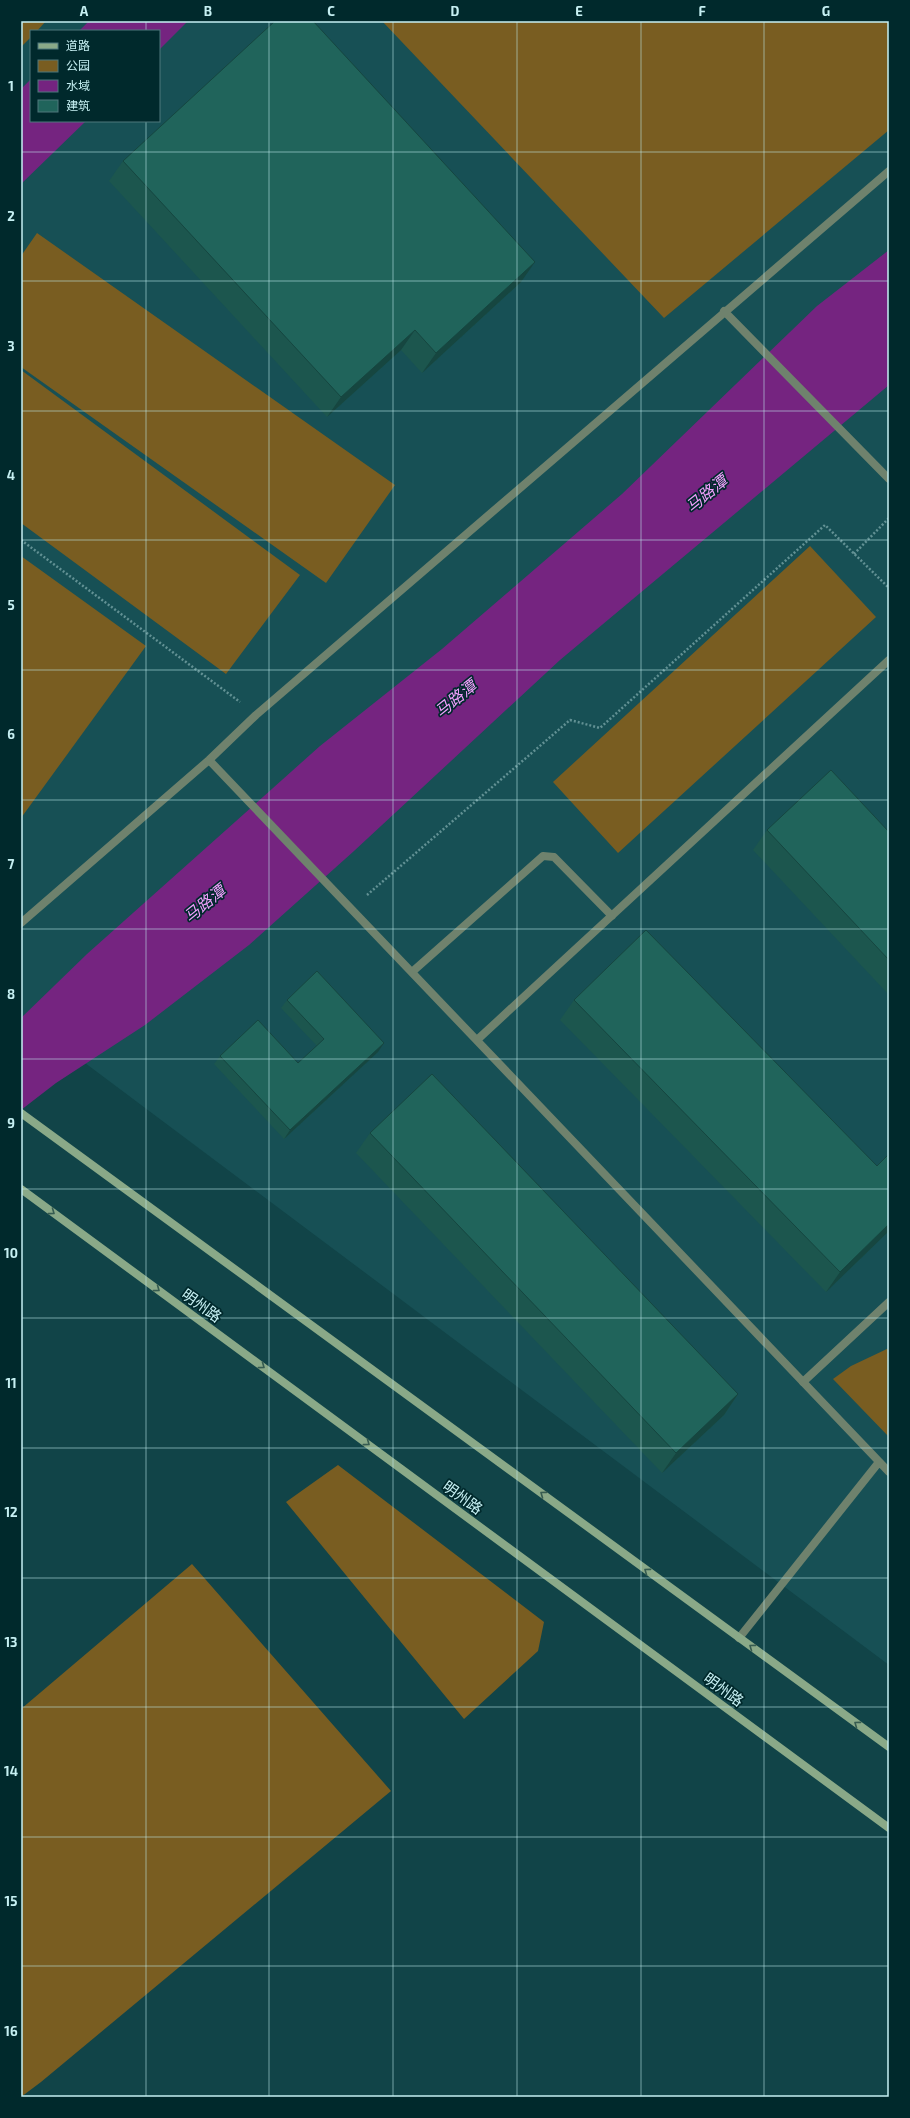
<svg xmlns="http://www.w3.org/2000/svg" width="910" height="2118" font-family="'Exo 2','Noto Sans SC',sans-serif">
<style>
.built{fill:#175055;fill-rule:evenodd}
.green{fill:#795d21}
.water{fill:#752480}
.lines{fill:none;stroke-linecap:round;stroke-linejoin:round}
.path{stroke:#629194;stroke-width:2.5;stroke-dasharray:2 2;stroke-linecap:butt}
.lane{stroke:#6f826d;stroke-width:8}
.street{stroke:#6f826d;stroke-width:8}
.secondary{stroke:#8aa988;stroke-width:8}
.wall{fill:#1c564e}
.shaded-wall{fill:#164640}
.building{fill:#20645b;stroke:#164640}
.oneway{stroke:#375c51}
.grid{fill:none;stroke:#c6f0f3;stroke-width:1;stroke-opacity:0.55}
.labels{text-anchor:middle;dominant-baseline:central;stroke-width:3.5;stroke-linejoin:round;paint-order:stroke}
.street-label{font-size:15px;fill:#c6f0f3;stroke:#00292c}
.water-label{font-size:16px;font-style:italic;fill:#f2a0fd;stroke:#00292c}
.neatline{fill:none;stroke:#c6f0f3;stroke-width:1.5}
.grid-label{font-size:13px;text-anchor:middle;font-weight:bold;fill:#c6f0f3}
</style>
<rect width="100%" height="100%" fill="#114448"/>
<path class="built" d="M21 21H889V1665L21 1015ZM31 31H159V121H31Z"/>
<path class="green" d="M21 21H46L37 31H31V37L21 47Z
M382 21H889V130L664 318Z
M37 233 395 485 326 583 21 367V256Z
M21 370 300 575 226 674 21 523Z
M810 546 876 617 618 853 553 782Z
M21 556 146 646 21 818Z
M889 1348V1437L833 1379 851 1366Z
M338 1465 544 1622 538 1651 464 1719 286 1502Z
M192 1564 391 1791 41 2082 21 2097V1709Z"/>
<path class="water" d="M89 21H188L159 50V31H79Z
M31 79V121H86L21 184V89Z
M889 250V385L560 660 354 851 249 945 145 1025 56 1083 21 1110V1018L87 954 320 746 442 649 622 494 817 306Z"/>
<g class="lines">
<path class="path" d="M21 540 240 702
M854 554 889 518
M367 895 570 720 600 728 825 525 889 588"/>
<path class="lane" d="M724 311 889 479
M209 760 889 1472
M21 923 209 760 256 715 889 171
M412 972 543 856 554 857 612 916
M477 1040 889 660
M739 1638 879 1462"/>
<path class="street" d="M803 1382 889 1302"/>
<path class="secondary" d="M21 1113 889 1747
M21 1189 889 1828"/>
</g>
<path class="wall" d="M123 161 521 282 422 373 401 350 327 417 109 181Z
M767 830 889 832V995L753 850Z
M287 1000 378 1052 284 1139 214 1064 220 1056 298 1063 317 1046 281 1008Z
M574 1000 889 1231 826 1292 560 1020Z
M370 1133 738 1394 724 1415 662 1473 356 1153Z"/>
<path class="shaded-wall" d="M535 262 521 282 422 373 436 353Z
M415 330 401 350 327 417 341 397Z
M384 1043 378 1052 284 1139 290 1130Z
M889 1224V1231L826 1292 840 1272Z
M738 1394 724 1415 662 1473 676 1453Z"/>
<path class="building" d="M275 21H313L535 262 436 353 415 330 341 397 123 161Z
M831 770 889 832V960L767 830Z
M646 930 877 1166 889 1154V1224L840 1272 574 1000Z
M317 971 384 1043 290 1130 220 1056 258 1020 298 1063 324 1039 287 1000Z
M432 1074 738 1394 676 1453 370 1133Z"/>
<defs><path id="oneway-chevron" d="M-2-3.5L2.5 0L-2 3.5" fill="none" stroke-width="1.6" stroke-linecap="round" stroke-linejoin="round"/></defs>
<g class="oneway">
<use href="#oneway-chevron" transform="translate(52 1212) rotate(36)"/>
<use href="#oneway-chevron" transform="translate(157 1289) rotate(36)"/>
<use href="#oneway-chevron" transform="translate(262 1366) rotate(36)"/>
<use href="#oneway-chevron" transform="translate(367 1443) rotate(36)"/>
<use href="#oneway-chevron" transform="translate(543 1494) rotate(-144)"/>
<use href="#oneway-chevron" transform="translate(647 1571) rotate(-144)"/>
<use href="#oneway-chevron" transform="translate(752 1647) rotate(-144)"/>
<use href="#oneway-chevron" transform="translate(857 1724) rotate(-144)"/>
</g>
<path class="grid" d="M146 21V31M269 21V2097M393 21V2097M517 21V2097M641 21V2097M764 21V2097M146 121V2097M21 152H889M21 281H889M21 411H889M21 540H889M21 670H889M21 800H889M21 929H889M21 1059H889M21 1189H889M21 1318H889M21 1448H889M21 1578H889M21 1707H889M21 1837H889M21 1966H889"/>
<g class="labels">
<g class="street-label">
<text transform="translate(202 1305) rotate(36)">明州路</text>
<text transform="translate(463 1497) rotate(36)">明州路</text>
<text transform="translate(724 1689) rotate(36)">明州路</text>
</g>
<g class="water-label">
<text transform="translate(706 493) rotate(-39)">马路潭</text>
<text transform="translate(455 698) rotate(-39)">马路潭</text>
<text transform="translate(204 903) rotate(-39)">马路潭</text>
</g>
</g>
<rect width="910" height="2118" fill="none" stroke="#00292c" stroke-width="44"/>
<rect x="30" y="30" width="130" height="92" fill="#00292c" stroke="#4f797c"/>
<rect x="38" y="43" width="20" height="6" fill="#8aa988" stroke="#4f797c"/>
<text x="66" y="50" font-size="12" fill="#c6f0f3">道路</text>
<rect x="38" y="60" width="20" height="12" fill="#795d21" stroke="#4f797c"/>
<text x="66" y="70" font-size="12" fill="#c6f0f3">公园</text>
<rect x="38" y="80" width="20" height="12" fill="#752480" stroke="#4f797c"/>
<text x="66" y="90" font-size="12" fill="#c6f0f3">水域</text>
<rect x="38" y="100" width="20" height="12" fill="#20645b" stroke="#4f797c"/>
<text x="66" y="110" font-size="12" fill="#c6f0f3">建筑</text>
<rect x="22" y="22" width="866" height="2074" class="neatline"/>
<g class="grid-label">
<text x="84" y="16">A</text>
<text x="208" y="16">B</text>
<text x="331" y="16">C</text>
<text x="455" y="16">D</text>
<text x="579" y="16">E</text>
<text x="702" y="16">F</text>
<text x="826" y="16">G</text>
<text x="11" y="91">1</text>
<text x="11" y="221">2</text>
<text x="11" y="351">3</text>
<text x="11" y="480">4</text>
<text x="11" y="610">5</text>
<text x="11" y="739">6</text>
<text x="11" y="869">7</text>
<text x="11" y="999">8</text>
<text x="11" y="1128">9</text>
<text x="11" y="1258">10</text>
<text x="11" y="1388">11</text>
<text x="11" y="1517">12</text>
<text x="11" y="1647">13</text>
<text x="11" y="1776">14</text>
<text x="11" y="1906">15</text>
<text x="11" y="2036">16</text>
</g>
</svg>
